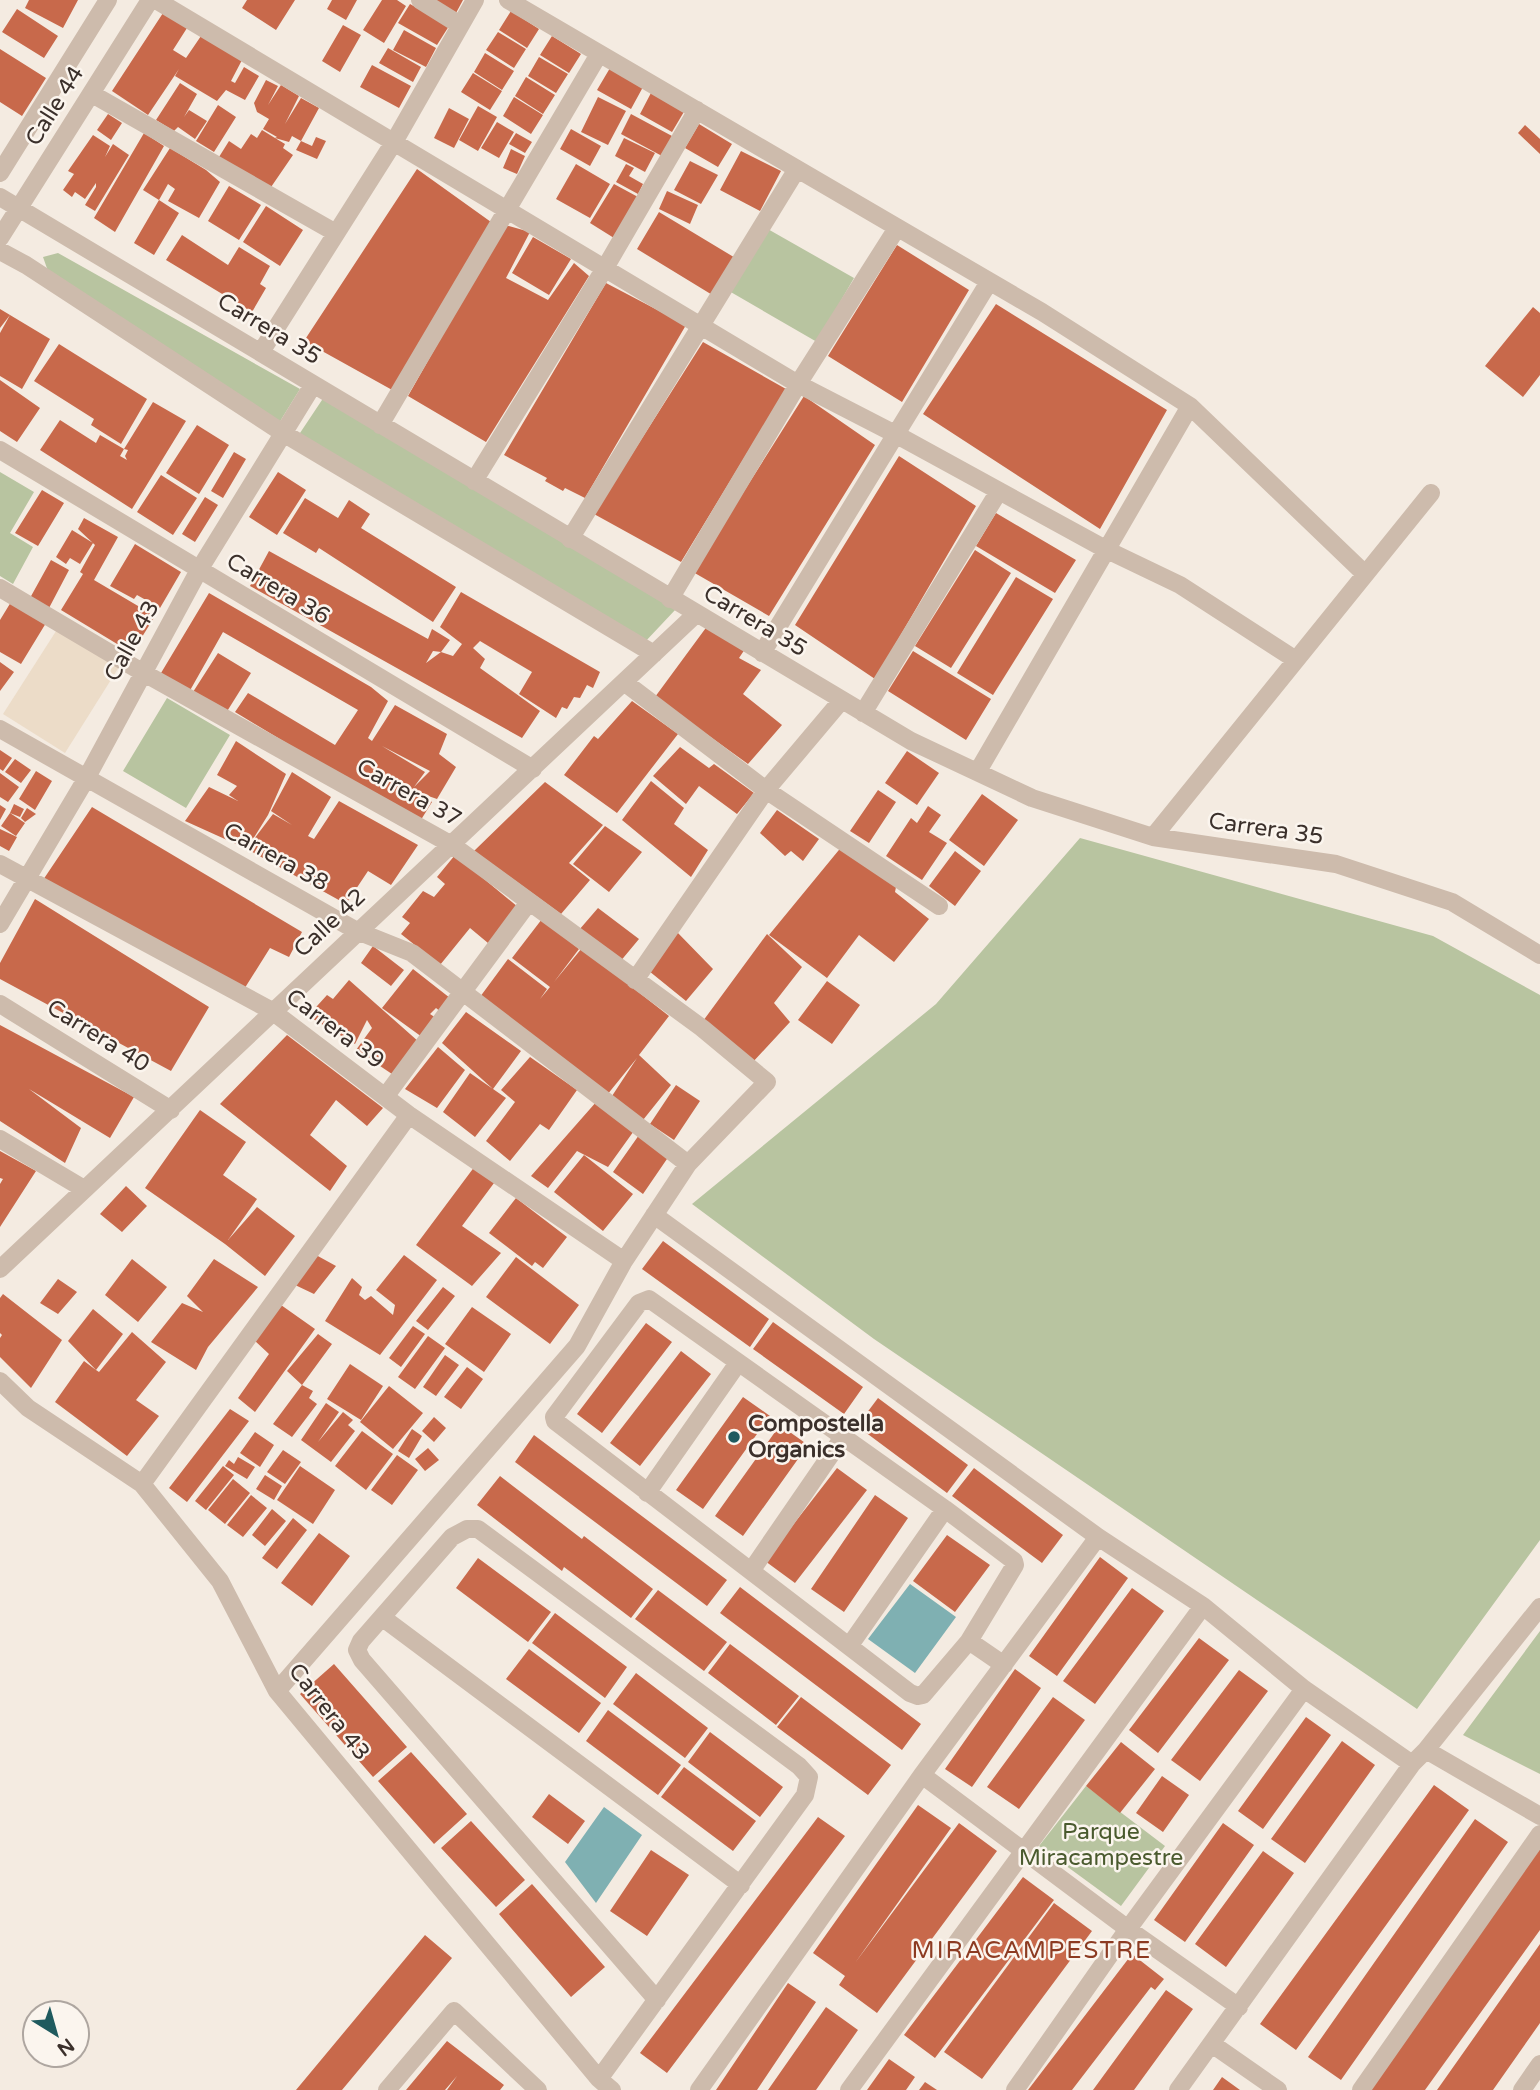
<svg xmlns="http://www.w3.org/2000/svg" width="1540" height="2090" font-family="'Varela Round',sans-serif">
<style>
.green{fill:#b8c4a0}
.plaza{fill:#ecdcc8}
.water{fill:#7fb0b2}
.building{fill:#c8694b;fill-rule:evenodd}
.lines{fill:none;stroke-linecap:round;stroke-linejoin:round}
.minor{stroke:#cdbbac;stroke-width:18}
.poi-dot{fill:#1f5a5e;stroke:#fbf5ee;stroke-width:2.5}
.labels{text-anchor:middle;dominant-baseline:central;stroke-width:5;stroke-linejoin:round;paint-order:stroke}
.street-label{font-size:23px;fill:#3b302b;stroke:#fbf5ee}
.poi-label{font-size:23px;font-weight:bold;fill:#3b302b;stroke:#fbf5ee;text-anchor:start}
.park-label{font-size:23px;fill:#4a5a2e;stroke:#fbf5ee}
.neighbourhood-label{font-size:24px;letter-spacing:2px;fill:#8c3b22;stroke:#fbf5ee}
</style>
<rect width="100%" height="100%" fill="#f4ebe1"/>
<path class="green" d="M766 228 854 278 817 342 729 291Z
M58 253 300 389 279 423 49 274 43 257Z
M324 397 676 609 644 643 298 436Z
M0 472 34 492 10 533 33 547 13 584 0 576Z
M167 698 230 735 186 808 123 771Z
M1080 838 1433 936 1540 995V1540L1417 1709 874 1339 692 1204 936 1004Z
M1540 1631V1774L1463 1735Z
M1086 1786 1165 1846 1121 1906 1039 1846Z"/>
<path class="plaza" d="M58 628 119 667 65 753 3 714Z"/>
<path class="water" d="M910 1584 956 1617 915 1673 868 1639Z
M604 1807 642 1835 596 1903 565 1862Z"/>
<path class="building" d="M29 0H78L63 28 25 8Z
M247 0H295L276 30 242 8Z
M332 0H357L346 20 327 9Z
M382 0H397L406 6 384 43 363 30Z
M433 0H463L456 13Z
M410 4 449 26 437 45 398 23Z
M17 9 58 36 44 58 2 32Z
M511 11 539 29 527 48 499 30Z
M163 13 187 28 173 50 186 58 201 36 242 60 231 81 235 83 244 67 259 76 245 100 226 90 217 101 175 76 179 69 148 115 112 91Z
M343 25 361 35 340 72 322 61Z
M404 30 436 48 426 67 393 50Z
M498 32 526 49 514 68 486 50Z
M552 36 581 54 569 73 540 55Z
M388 48 421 67 413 82 379 63Z
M0 49 46 78 22 116 0 102Z
M485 53 514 71 502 90 474 72Z
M539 57 568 74 556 93 528 76Z
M372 65 411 86 399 108 360 87Z
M610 68 643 87 631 109 597 90Z
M473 73 502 91 490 110 461 92Z
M526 77 555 95 543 114 515 96Z
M266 80 278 86 268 105 281 85 299 96 285 124 301 98 319 108 301 141 292 136 289 142 275 138 285 144 283 148 293 155 269 190 219 157 229 141 241 149 251 134 257 138 262 130 275 138 277 137 263 129 269 119 257 112 254 103Z
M180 83 197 94 184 117 189 110 207 121 195 139 178 127 174 131 156 120Z
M652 91 685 110 672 132 640 114Z
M514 97 543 115 531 134 503 116Z
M598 97 626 111 608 145 581 132Z
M218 105 236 117 214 152 196 141Z
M478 106 497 117 478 151 459 140Z
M449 108 469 119 454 148 434 138Z
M108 114 122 123 111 140 97 130Z
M631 114 672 136 662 156 621 134Z
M497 122 514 132 499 158 481 148Z
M699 124 732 144 718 167 685 148Z
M1525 125 1540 139V154L1518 133Z
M571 129 601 146 590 166 560 149Z
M144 133 164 146 115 232 94 218Z
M516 133 532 142 525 153 509 144Z
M93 135 110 146 105 157 113 144 129 155 95 211 85 205 96 187V183L85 199 75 192 72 197 63 190 74 174 68 171Z
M316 137 326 141 317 159 296 150 301 141 312 146Z
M624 138 655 153 645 172 615 156Z
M170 148 206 170 220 182 199 218 168 201 175 189 168 184 159 200 143 190Z
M511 149 525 156 517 174 503 168Z
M741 151 781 171 760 211 720 190Z
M690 161 718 175 701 204 674 190Z
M576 164 610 184 590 218 556 199Z
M626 164 634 168 629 176 643 184 638 194 616 182Z
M417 169 491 222 394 391 304 341Z
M614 184 638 197 614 238 590 223Z
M229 186 261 205 239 240 208 221Z
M667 191 698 205 690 224 659 209Z
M159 200 179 213 154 255 134 243Z
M266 206 303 230 280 266 243 242Z
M659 212 737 259 714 296 637 249Z
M505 225 530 232 506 278 548 300 574 263 589 276 486 442 408 396Z
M182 235 228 265 239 247 270 266 260 284 266 288 252 312 166 260Z
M533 237 571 259 549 295 512 273Z
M897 245 969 290 902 402 828 356Z
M606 283 686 325 585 498 565 488 563 491 545 481 547 478 504 455Z
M996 304 1167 410 1100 529 923 414Z
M1533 307 1540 313V375L1523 397 1485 366Z
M0 309 10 315 0 328Z
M10 315 50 339 22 389 0 376V333Z
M703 342 786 389 681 562 594 514Z
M59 344 147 399 121 444 91 425 94 419 34 381Z
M0 380 40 408 17 442 0 431Z
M804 396 875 445 769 616 693 572Z
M153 402 186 421 132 509 40 450 60 420 96 443 100 435 124 449 120 456 127 460 125 456 128 450 124 449Z
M197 425 229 445 199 494 166 473Z
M234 452 246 459 223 498 211 491Z
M899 456 976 506 875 679 795 625Z
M278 472 306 490 277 535 249 517Z
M161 475 197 498 173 535 137 512Z
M42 490 64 503 38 546 15 533Z
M205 497 218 505 195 542 182 534Z
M305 498 338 518 349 500 370 514 361 528 456 587 433 622 319 548 316 553 283 533Z
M996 513 1076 560 1055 593 976 546Z
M84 518 118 537 94 580 155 616 132 653 61 610 83 574 80 572 95 545 78 529Z
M72 530 93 543 80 564 70 558 66 564 56 557Z
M135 544 181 572 160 608 137 595 134 599 110 586Z
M975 550 1011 573 951 668 915 646Z
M269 551 428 639 432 629 450 640 441 652 453 656 462 644 440 627 461 592 600 672 593 688 587 685 580 698 574 697 567 709 562 707 556 718 519 694 532 672 480 641 473 648 485 659 480 668 540 711 522 738 250 586ZM433 651 441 652 426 663Z
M51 560 69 570 49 608 30 598Z
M1016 577 1053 599 993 695 957 673Z
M209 593 371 687 388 701 368 738 372 741 395 705 447 734 439 754 456 767 437 799 411 790 432 802 419 823 235 712 248 693 335 745 358 710 223 632 188 694 158 678ZM382 746 430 771 414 787 425 772Z
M11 602 46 623 21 664 0 652V620Z
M708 625 745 649 739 658 761 670 743 694 782 725 748 764 655 697Z
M913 651 991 699 966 740 888 691Z
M218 653 251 673 226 713 193 692Z
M0 662 14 672 0 691Z
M632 701 678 734 617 813 564 775 594 736 598 739Z
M236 741 286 774 268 815 248 847 273 814 292 825 271 811 292 772 331 797 308 836 314 839 339 801 418 845 391 885 368 871 346 904 247 849 185 821 209 787 238 801 229 795 237 786 217 775Z
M680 747 709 768 714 764 754 793 737 814 699 786 686 804 653 776Z
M0 750 12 758 3 771 0 769Z
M907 751 939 773 917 805 885 783Z
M15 759 31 770 21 783 5 772Z
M36 771 52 781 35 810 19 799Z
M0 773 19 787 8 802 0 797Z
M651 781 684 808 674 824 708 850 691 877 622 820Z
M545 782 603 825 569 863 590 880 561 914 474 851Z
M878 790 896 802 869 843 850 831Z
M982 794 1018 820 984 866 949 840Z
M14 804 24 809 20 817 10 813Z
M0 805 6 809 0 820Z
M928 806 941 815 929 832 947 843 922 880 886 856 911 818 917 823Z
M92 807 302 932 289 957 270 948 241 994 43 880Z
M27 808 36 814 25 822 21 818Z
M777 810 819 839 803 861 791 851 785 856 760 833Z
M10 813 25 823 16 836 1 826Z
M605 826 642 852 609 892 573 864Z
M0 829 17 837 9 851 0 846Z
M843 845 896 887 895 892 929 919 894 962 859 935 827 978 769 935Z
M955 851 981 871 955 906 929 886Z
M455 855 518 907 488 943 470 928 440 965 401 934 410 923 402 917 423 891 434 897 445 884 437 877Z
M35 899 209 1007 171 1071 0 979V963Z
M598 908 639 939 619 963 579 930Z
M542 919 579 949 554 982 582 948 669 1016 639 1055 671 1085 643 1120 612 1096 637 1058 607 1095 477 1001 508 959 547 989 540 999 550 987 512 958Z
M677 932 713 969 686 1001 649 971Z
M767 934 802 967 774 1003 790 1022 751 1064 703 1021Z
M373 946 404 970 391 986 361 963Z
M413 969 450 998 441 1012 436 1008 430 1014 436 1018 422 1037 382 1008Z
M349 980 419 1042 392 1074 356 1050 372 1028 367 1020 355 1044 308 1016 327 995 333 999Z
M827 981 860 1005 832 1044 798 1020Z
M466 1012 521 1051 493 1089 442 1043Z
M0 1025 134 1097 110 1138 29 1089 81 1128 65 1163 0 1121Z
M287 1035 383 1108 367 1126 336 1100 310 1135 347 1166 330 1191 220 1104Z
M438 1047 465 1070 437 1108 405 1089Z
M530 1057 577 1090 549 1130 540 1124 510 1161 486 1141 515 1102 501 1090Z
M470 1073 506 1098 475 1137 443 1112Z
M676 1085 700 1101 674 1140 650 1124Z
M597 1101 636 1128 608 1167 577 1151 548 1188 531 1176Z
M200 1110 246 1142 223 1175 257 1199 228 1240 257 1207 295 1236 265 1276 225 1244 145 1188Z
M639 1135 669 1156 643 1194 613 1172Z
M0 1151 36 1171 0 1227V1184L3 1179 0 1178Z
M584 1155 633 1194 603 1231 554 1192Z
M475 1166 497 1179 462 1226 501 1253 472 1286 416 1245Z
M126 1186 147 1206 122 1232 100 1214Z
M516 1198 567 1237 543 1268 535 1262 532 1266 489 1233Z
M663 1241 769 1319 750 1347 642 1269Z
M316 1255 336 1266 314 1294 293 1284Z
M404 1255 437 1280 380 1355 325 1321 352 1278 362 1287 359 1295 365 1300 371 1296 393 1315 395 1305 376 1290Z
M516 1257 579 1305 550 1344 486 1297Z
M132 1259 167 1287 138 1322 105 1295Z
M214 1259 258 1287 208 1347 196 1370 151 1342 182 1303 203 1312 187 1296Z
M58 1279 77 1292 58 1314 40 1303Z
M443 1287 455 1296 428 1330 416 1321Z
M3 1294 62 1340 31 1388 0 1357V1338L2 1335 0 1333V1298Z
M281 1305 315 1329 255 1412 238 1398 269 1354 253 1339Z
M472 1307 511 1334 484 1372 445 1344Z
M93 1309 123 1334 96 1370 99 1372 132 1332 166 1362 136 1400 159 1416 127 1456 55 1402 84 1361 96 1370 68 1341Z
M773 1322 863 1387 844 1414 753 1349Z
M646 1323 672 1342 602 1433 577 1414Z
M413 1326 425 1334 401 1367 389 1358Z
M318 1334 332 1344 302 1385 287 1371Z
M428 1336 445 1348 415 1389 398 1377Z
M681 1351 711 1374 640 1466 610 1443Z
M445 1355 459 1365 436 1396 423 1387Z
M350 1364 383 1386 361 1420 327 1399Z
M467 1367 483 1379 461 1409 444 1397Z
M302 1385 313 1391 309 1398 317 1404 292 1437 273 1424Z
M389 1386 423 1413 393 1449 360 1422Z
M743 1397 770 1416 703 1509 676 1490Z
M878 1398 968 1465 947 1493 857 1426Z
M326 1403 339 1412 318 1442 343 1412 353 1420 348 1425 355 1431 331 1462 301 1440Z
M230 1409 249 1421 187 1502 169 1488Z
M434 1417 446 1428 434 1442 422 1431Z
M780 1425 808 1445 743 1536 715 1516Z
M412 1429 422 1436 409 1458 398 1451Z
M362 1431 393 1454 366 1490 335 1466Z
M255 1432 274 1445 260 1467 240 1453Z
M534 1435 727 1580 707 1606 515 1462Z
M428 1448 439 1460 425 1471 415 1459Z
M283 1450 301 1462 285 1484 267 1472Z
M397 1455 418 1470 392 1505 371 1490Z
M238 1457 255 1467 247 1479 225 1466 229 1460 234 1464Z
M223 1466 234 1475 206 1510 195 1501Z
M300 1466 335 1490 313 1524 277 1500Z
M837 1468 867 1490 795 1583 765 1561Z
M974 1468 1063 1535 1042 1563 952 1496Z
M265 1475 282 1486 274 1500 256 1489Z
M500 1476 582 1539 584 1536 653 1589 631 1618 564 1567 562 1571 477 1505Z
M233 1479 250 1493 225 1524 208 1510Z
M251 1495 267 1508 243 1537 227 1525Z
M875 1495 908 1518 844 1612 811 1589Z
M272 1509 286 1521 265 1546 252 1535Z
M293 1518 307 1530 277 1569 262 1558Z
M319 1533 350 1556 312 1606 281 1583Z
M947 1535 990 1565 955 1612 913 1581Z
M1100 1557 1128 1578 1057 1676 1029 1656Z
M478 1558 551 1612 528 1642 456 1588Z
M740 1587 921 1724 902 1750 720 1613Z
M1132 1588 1164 1611 1095 1704 1063 1681Z
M658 1590 727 1642 704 1671 635 1619Z
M555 1613 627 1667 605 1698 532 1643Z
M1199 1638 1229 1660 1158 1753 1129 1730Z
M730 1644 799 1696 776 1725 708 1673Z
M529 1649 601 1703 579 1733 506 1679Z
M334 1664 407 1747 373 1777 300 1694Z
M1015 1669 1041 1688 972 1787 945 1769Z
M1239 1670 1268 1691 1200 1781 1171 1760Z
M636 1673 708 1728 685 1758 613 1704Z
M801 1697 891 1765 868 1795 777 1727Z
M1053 1697 1085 1720 1019 1809 987 1787Z
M608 1710 681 1765 658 1795 586 1741Z
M1306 1717 1331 1735 1263 1829 1238 1811Z
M710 1732 783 1787 760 1817 688 1762Z
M1342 1741 1375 1765 1305 1863 1271 1839Z
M1121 1742 1155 1769 1120 1813 1086 1786Z
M411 1752 467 1814 434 1844 378 1781Z
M684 1767 756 1821 733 1851 661 1797Z
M1162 1776 1189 1795 1163 1832 1136 1813Z
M1434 1785 1469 1810 1296 2050 1260 2024Z
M549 1794 585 1821 568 1844 532 1817Z
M918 1805 951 1828 855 1963 959 1823 997 1851 877 2013 839 1985 845 1976 813 1953Z
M818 1817 845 1836 667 2073 640 2053Z
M1475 1819 1508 1842 1341 2080 1308 2057Z
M471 1821 525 1880 496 1907 441 1848Z
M1223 1823 1254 1845 1185 1942 1154 1920Z
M1540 1848V1930L1425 2090H1368Z
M651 1850 689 1875 647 1936 610 1911Z
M1263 1851 1294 1873 1226 1967 1195 1944Z
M1023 1877 1054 1900 935 2058 904 2035Z
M532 1884 605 1967 571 1997 499 1914Z
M1054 1903 1092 1931 982 2079 944 2052Z
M425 1935 452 1958 342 2090H296Z
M1540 1944V2023L1493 2090H1437Z
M1132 1954 1164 1979 1155 1990 1151 1987 1072 2090H1028Z
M788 1983 816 2002 757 2090H716Z
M1166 1990 1193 2009 1134 2090H1093Z
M826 2007 858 2030 816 2090H768Z
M447 2041 504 2085 500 2090H447L457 2076 445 2090H406Z
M889 2059 915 2077 906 2090H867Z
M1222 2077 1240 2090H1213Z
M925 2082 937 2090H919Z"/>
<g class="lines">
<path class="minor" d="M156 0 798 384 897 435 1107 550 1180 585 1296 660
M420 0 460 25
M508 0 1042 312 1190 406 1365 574
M92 94 336 233
M0 173 108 0
M0 197 911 741 1032 798 1153 837 1336 864 1452 902 1540 955
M0 238 150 0
M0 251 26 265 283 433 654 654
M261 352 394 142 475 0
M380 425 599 54
M0 450 533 769
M474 481 605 268 697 110
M570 539 797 169
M0 588 142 672 452 845 702 1028 767 1082 688 1164 624 1261 577 1346 277 1691
M670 599 798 384 897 228
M762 653 989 282
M624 682 766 790 939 906
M863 713 999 491
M0 729 357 931 412 953 688 1164
M978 771 1190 406
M1153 837 1431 493
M0 864 272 1011 409 1115 624 1261
M0 924 86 779 199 570 313 385
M635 980 766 790 841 701
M0 1004 171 1110
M385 1097 529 902
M0 1139 84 1189
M654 1215 1098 1537 1203 1606 1304 1689 1412 1764
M0 1269C231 1050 464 833 696 614
M649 1299 945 1509 1014 1561 1015 1565 969 1641 923 1695 918 1696 910 1693 555 1421 554 1417 639 1303Z
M0 1381 28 1408 142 1484 220 1581 277 1691 599 2079 612 2090
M142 1484 409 1115
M647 1493 738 1363
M751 1571 843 1437
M383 1618 741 1885
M969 1641 1004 1665
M850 1645 945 1509
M1426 1750 1540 1816
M922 1775 1128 1929 1239 2007
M1212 2044 1278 2090
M599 2079 805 1795 809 1777 799 1766 478 1529H467L452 1537 361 1641 357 1650 362 1660 657 2000
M387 2090 454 2011 538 2090
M699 2090 922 1775 1098 1537
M849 2090 1203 1606
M1015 2090 1128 1929 1304 1689
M1178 2090 1412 1764 1426 1750 1540 1607
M1361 2090 1540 1834
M1522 2090 1540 2064"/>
</g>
<circle class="poi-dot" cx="734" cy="1437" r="7"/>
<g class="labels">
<g class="street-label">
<text transform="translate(55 106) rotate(-58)">Calle 44</text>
<text transform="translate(269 329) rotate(31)">Carrera 35</text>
<text transform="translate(278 589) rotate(31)">Carrera 36</text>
<text transform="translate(755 621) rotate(31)">Carrera 35</text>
<text transform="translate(132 641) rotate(-61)">Calle 43</text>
<text transform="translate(409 793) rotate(29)">Carrera 37</text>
<text transform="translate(1266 829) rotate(8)">Carrera 35</text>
<text transform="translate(276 857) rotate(29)">Carrera 38</text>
<text transform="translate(330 923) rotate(-43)">Calle 42</text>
<text transform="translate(335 1029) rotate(37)">Carrera 39</text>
<text transform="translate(98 1036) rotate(32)">Carrera 40</text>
<text transform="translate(329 1712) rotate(52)">Carrera 43</text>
</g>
<g class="poi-label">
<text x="748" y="1424">Compostella<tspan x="748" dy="26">Organics</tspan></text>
</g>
<g class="park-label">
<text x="1101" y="1832">Parque<tspan x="1101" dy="26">Miracampestre</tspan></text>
</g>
<g class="neighbourhood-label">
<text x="1032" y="1950">MIRACAMPESTRE</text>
</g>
</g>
<g transform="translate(56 2034) rotate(143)"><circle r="33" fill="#fbf5ee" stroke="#aea6a0" stroke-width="2"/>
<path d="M0-5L12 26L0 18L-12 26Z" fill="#1f5a5e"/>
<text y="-10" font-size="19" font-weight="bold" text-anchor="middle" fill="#3b302b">N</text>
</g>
</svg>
